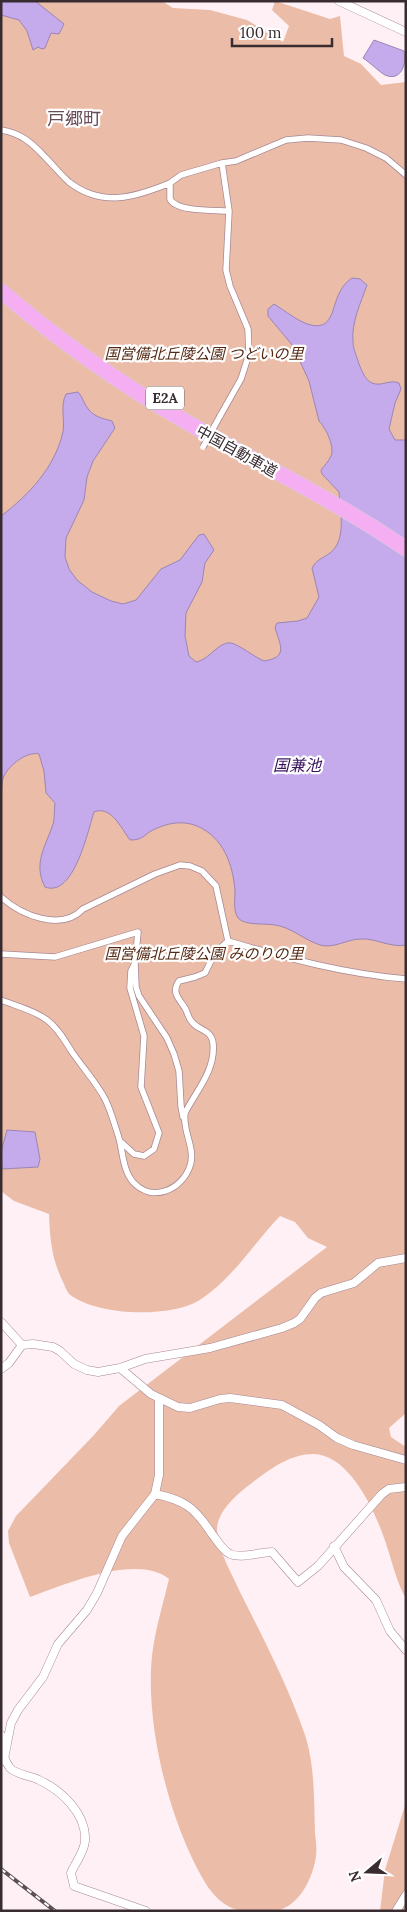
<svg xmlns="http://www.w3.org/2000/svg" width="407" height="1912" font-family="Lora,'Noto Sans JP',serif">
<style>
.green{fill:#ebbca7}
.water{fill:#c5abec;stroke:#9b85b4}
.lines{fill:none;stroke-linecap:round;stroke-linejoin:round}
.pedestrian-casing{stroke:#a78894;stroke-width:7}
.minor-casing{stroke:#a78894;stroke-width:9}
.motorway-casing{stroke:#d3d1d2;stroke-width:16}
.pedestrian{stroke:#fff;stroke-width:5.5}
.minor{stroke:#fff;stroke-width:8}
.motorway{stroke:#f4aef1;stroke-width:15}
.rail-casing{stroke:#5c4f54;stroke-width:4}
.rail{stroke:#fff;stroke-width:2;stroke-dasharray:5.5;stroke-linecap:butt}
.pedestrian-bridge-casing{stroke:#a78894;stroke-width:7;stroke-linecap:butt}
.pedestrian-bridge{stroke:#fff;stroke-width:5.5}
.labels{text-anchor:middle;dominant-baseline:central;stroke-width:4.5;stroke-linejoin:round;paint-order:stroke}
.shield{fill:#fff;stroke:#746b6f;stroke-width:1}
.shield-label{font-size:14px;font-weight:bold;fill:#392c31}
.park-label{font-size:15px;font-style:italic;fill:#552812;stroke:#fff}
.street-label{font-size:15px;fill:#392c31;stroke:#fff}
.water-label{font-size:16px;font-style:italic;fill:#3a145f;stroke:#fff}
.quarter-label{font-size:18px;fill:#684c57;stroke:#fff}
</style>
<rect width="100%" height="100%" fill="#fef0f5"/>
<path class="green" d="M1 1H162L173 8 210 10 247 20 283 42 289 26 272 10 275 1 330 19 340 16 344 56 361 64 381 85 406 82V1413L389 1428 391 1437 406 1447V1599C395 1579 391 1556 383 1535 373 1507 348 1454 313 1454 292 1454 273 1467 257 1479 242 1490 216 1510 217 1531 219 1553 232 1574 241 1594 253 1618 265 1641 276 1665 287 1688 298 1714 306 1738 315 1768 314 1803 315 1834 316 1841 317 1849 316 1856 313 1878 299 1908 274 1911 265 1912 255 1911 246 1911 227 1911 212 1895 203 1879 169 1820 145 1724 152 1656 155 1630 163 1604 169 1579 137 1553 64 1585 30 1597L9 1543 8 1531 16 1516 94 1435 119 1406 327 1247 308 1238 295 1222 280 1216C253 1244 232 1280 198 1301 168 1318 97 1316 69 1294 67 1291 65 1287 64 1284 52 1260 50 1241 49 1214L14 1201 1 1191Z
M406 1802V1911H380L385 1870Z"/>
<path class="water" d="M1 1H35L64 24 59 34 51 33 45 48 42 49 38 47 33 50 27 31 19 20 1 15Z
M374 40 404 51C407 64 401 82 385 75 382 74 368 61 363 58Z
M352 278 360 279 367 285C361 302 351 323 353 342 353 349 357 357 359 364 362 371 365 380 372 383 381 387 390 379 399 383L401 389 395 403 389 429 395 440H406V945C390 948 376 938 361 939 347 939 334 949 320 945 304 940 291 927 275 925 265 923 245 926 238 918 233 910 235 900 235 891 233 864 223 837 197 826 182 820 167 823 153 830 143 835 144 840 130 840 121 828 111 805 94 812 88 830 74 898 45 887 33 864 45 847 52 827 55 820 54 811 55 803L46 793 44 771 39 754C27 751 9 765 4 776 1 782 2 793 1 799V516C29 495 55 467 63 432 65 419 60 406 66 394L78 392C83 397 84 405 89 410 95 417 104 419 112 421L115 428 93 461 87 477 84 500 66 538 65 557 69 569 77 580 92 592 111 601 123 604 136 600 161 569 180 560 199 535 204 534 214 550 205 563 202 582 186 613 185 636 189 656 196 662C209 660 219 641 231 643 240 645 254 657 264 661 290 657 279 644 275 627L277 623 298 621 307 618 319 597 312 568C317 559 322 559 330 553 347 540 340 511 339 492L322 474 321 470C324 466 329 461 331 456 335 447 326 428 319 421L309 381 293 346 268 316V309L274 304C284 310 300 323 311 325 332 330 332 309 338 296 341 288 346 282 352 278Z
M7 1130 35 1132 40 1159 38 1167 2 1169 1 1152Z"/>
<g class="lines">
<g class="pedestrian-casing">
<path id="pedestrian" d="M1 130C21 133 32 143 45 157 53 165 61 175 69 182 102 208 136 197 170 183V199C176 212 215 210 229 211
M170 183 181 175 222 163 236 161 286 140 308 138 341 140 366 148 386 158 406 175
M220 416 241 379 249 354 248 329 230 286 226 270 229 211 222 163
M1 897C21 915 61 932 83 909L155 874 180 865 190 866 202 871 216 886 228 941
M228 941C286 958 345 974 406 979
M1 954 55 957 138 932 135 963 131 971 130 988 144 1036 141 1087 159 1133 154 1149 144 1156 134 1154 120 1141
M135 963 136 987 139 996 167 1038 174 1054 179 1071 181 1106 183 1117
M1 1000C16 1006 34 1010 47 1020 58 1028 65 1041 72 1052 83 1068 96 1082 105 1099 111 1111 114 1123 118 1135 123 1150 122 1169 133 1182 152 1203 182 1190 190 1166 196 1148 182 1131 185 1113 196 1091 216 1070 213 1043 211 1029 199 1031 192 1022 188 1018 188 1013 185 1008 179 999 171 992 179 981L195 977 205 973 215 953 228 941"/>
</g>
<g class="minor-casing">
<path id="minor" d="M339 1 406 32
M1 1322 22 1345
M120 1368 151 1394 178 1407 190 1408 220 1399 230 1398 282 1405 319 1425 337 1438 353 1445 406 1460
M1 1369 9 1363 22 1345 33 1344 53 1347 60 1351 74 1364 87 1370 98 1372 120 1368 145 1359 210 1348 282 1328 294 1323 300 1319 315 1298 321 1293 354 1283 378 1263 406 1258
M155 1494C185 1500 195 1508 212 1534 217 1540 222 1550 230 1554 241 1559 260 1552 272 1552L298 1582 318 1566 382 1494 389 1489 406 1487
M334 1546 344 1567 376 1600 390 1631 406 1650
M1 1735C3 1747 2 1758 10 1768 15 1774 31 1776 39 1780 61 1790 87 1814 85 1841 84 1853 75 1863 71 1873L74 1886 146 1911
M1 1761 4 1759 11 1723 18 1710 43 1677 58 1644 87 1610 97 1593 122 1536 155 1494 159 1475V1398
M396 1911 406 1895"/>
</g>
<g class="motorway-casing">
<path id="motorway" d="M1 291C57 339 119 383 183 420 257 463 335 500 406 549"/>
</g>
<use href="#pedestrian" class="pedestrian"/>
<use href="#minor" class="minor"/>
<use href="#motorway" class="motorway"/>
<g class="rail-casing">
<path id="rail" d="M1 1869 55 1911"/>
</g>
<use href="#rail" class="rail"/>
<g class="pedestrian-bridge-casing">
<path id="pedestrian-bridge" d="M203 447 220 416"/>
</g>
<use href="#pedestrian-bridge" class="pedestrian-bridge"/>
</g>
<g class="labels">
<rect class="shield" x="146" y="386.5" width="38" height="23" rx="4"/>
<g class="shield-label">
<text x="165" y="398">E2A</text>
</g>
<g class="park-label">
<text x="204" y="353">国営備北丘陵公園 つどいの里</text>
<text x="204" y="953">国営備北丘陵公園 みのりの里</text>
</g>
<g class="street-label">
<text transform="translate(237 451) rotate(29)">中国自動車道</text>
</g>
<g class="water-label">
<text x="297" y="765">国兼池</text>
</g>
<g class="quarter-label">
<text x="74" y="118">戸郷町</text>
</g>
</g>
<rect width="407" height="1912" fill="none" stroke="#392c31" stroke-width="5"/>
<g transform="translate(367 1872) rotate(251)" stroke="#ffffff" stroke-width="4" paint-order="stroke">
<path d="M0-4L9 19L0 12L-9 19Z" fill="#392c31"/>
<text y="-8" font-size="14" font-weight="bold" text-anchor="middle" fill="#392c31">N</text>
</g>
<path d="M232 38v8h100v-8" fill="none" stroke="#392c31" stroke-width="2.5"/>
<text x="240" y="38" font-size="15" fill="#392c31" stroke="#ffffff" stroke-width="4" paint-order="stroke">100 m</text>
</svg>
